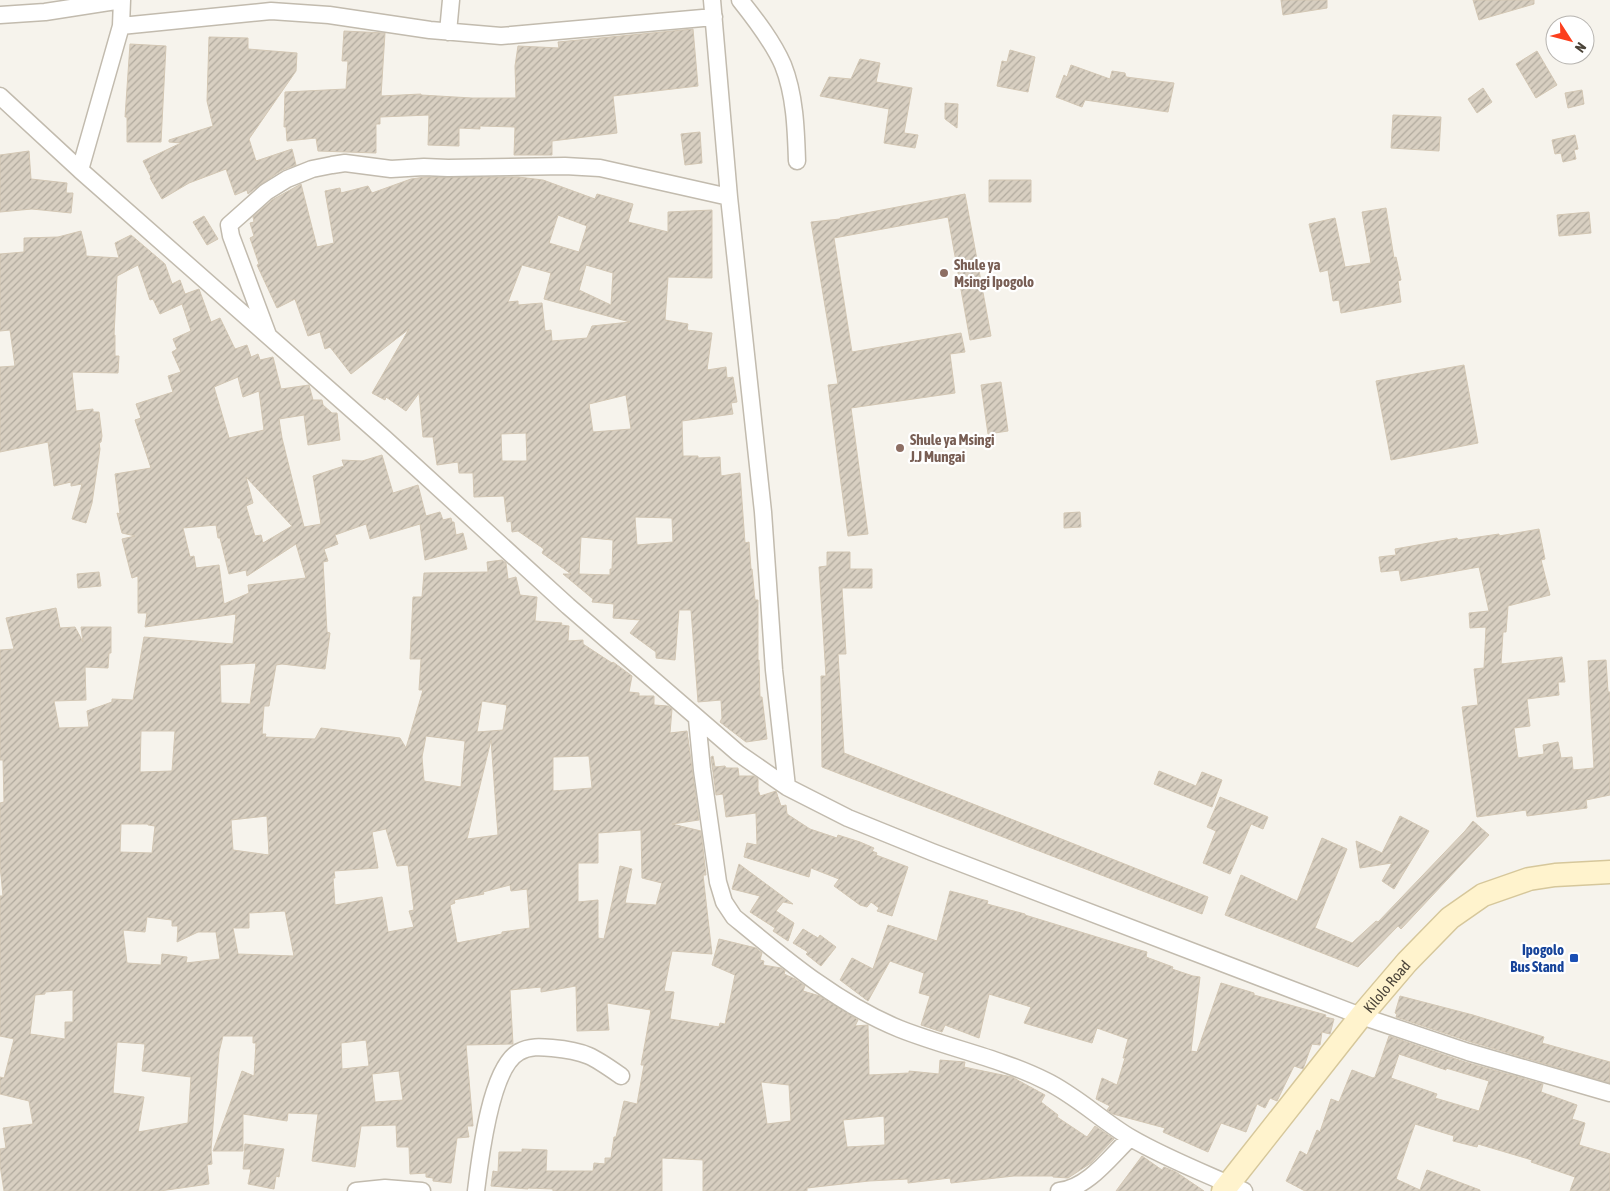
<svg xmlns="http://www.w3.org/2000/svg" width="1610" height="1191" font-family="'Asap Condensed',sans-serif">
<style>
.building{fill:url(#building-hatch);stroke:#d3c7b4;fill-rule:evenodd}
.lines{fill:none;stroke-linecap:round;stroke-linejoin:round}
.street-casing{stroke:#c2bbae;stroke-width:19}
.secondary-casing{stroke:#d6c79b;stroke-width:25}
.street{stroke:#fff;stroke-width:16}
.secondary{stroke:#fff3cd;stroke-width:22}
.education-dot{fill:#8d6e63;stroke:#fff;stroke-width:2}
.transit-dot{fill:#1a4fb4;stroke:#fff;stroke-width:2}
.labels{text-anchor:middle;dominant-baseline:central;stroke-width:4.5;stroke-linejoin:round;paint-order:stroke}
.education-label{font-size:15px;font-weight:bold;fill:#785e54;stroke:#fff;text-anchor:start}
.transit-label{font-size:15px;font-weight:bold;fill:#164399;stroke:#fff;text-anchor:end}
.street-label{font-size:15px;fill:#4b4439;stroke:#fff}
</style>
<defs>
<pattern id="building-hatch" width="6" height="6" patternUnits="userSpaceOnUse" patternTransform="scale(1.25)"><rect width="6" height="6" fill="#d8cfc1"/><path d="M-1 1l2-2M0 6l6-6M5 7l2-2" fill="none" stroke="#b1aa9e"/></pattern>
</defs>
<rect width="100%" height="100%" fill="#f6f3ec"/>
<path class="building" d="M1281 0H1327V8L1283 15Z
M1473 0H1534V4L1479 20Z
M693 29 698 86 613 96 617 133 552 141V155H514L515 127 480 126V129L459 128V146L428 145 429 115 380 117V124H376V153L318 151 316 138 287 141 286 127H284L285 92 346 89 348 61H342L344 31 385 33 381 96 421 94V95L472 98H516L515 66 518 46 559 48 558 42Z
M209 37 248 38V49L297 53 296 71 249 139 256 161 292 149 296 165 282 170 261 184 248 194 247 190 235 195 226 169 189 183 162 199 150 178 151 177 143 161 181 143 169 142V140L213 126 207 101Z
M130 44 166 46 161 142H127V117H125Z
M1010 50 1035 57 1028 92 997 86 1002 61 1007 62Z
M1537 51 1557 85 1536 98 1516 64Z
M860 59 880 63 876 82 912 88 904 133 918 135 915 148 884 143 889 109 820 96 829 77 851 79Z
M1071 65 1110 79 1112 71 1125 73 1126 77 1174 83 1168 112 1085 100 1082 107 1056 97 1064 75 1067 77Z
M1483 88 1492 102 1477 113 1468 99Z
M1582 90 1584 104 1568 108 1565 93Z
M945 103 958 104 957 128 945 119Z
M1393 115 1441 117 1439 151 1391 148Z
M700 132 702 163 685 165 681 134Z
M1575 135 1578 149 1574 150 1576 159 1563 162 1561 153 1555 154 1552 140Z
M29 151 31 179 67 183 66 193H73L71 213 32 209 0 212V155Z
M425 177H518L543 180 595 199 597 194 633 204 628 222 668 232V212L712 210V278L668 277 665 320 688 324 687 330 712 333 707 370 726 367 727 378 733 377 737 402 731 403 733 414 682 421 683 456H698V458L720 457 721 476 740 473 745 543 749 542 751 569H752L755 600H758V660H759L760 697H762L767 739 746 742 720 722 722 718 721 700 698 702 691 610H679L675 660 656 658V652L630 633 640 620 613 618 614 604 592 602 593 599 563 574H571L542 553 544 549 518 531 512 532 511 521 507 522 504 496 474 497 473 473H459L458 462 437 465 433 437H423L419 393 406 411 386 397 385 400 372 393 409 329 351 374 330 347 325 349 320 332 308 336 295 299 277 308 257 265 259 264 250 238 254 236 250 223 254 222 253 217 272 200 301 184 317 247 334 243 325 191 340 188 341 193 368 186 372 193 411 179ZM558 215 587 226 579 252 549 243ZM522 265 551 273 544 299 630 322 592 326 587 338 552 341 551 330 545 331 542 303 518 305V301L508 302ZM586 265 613 273 611 305 579 290ZM626 395 631 429 593 432 589 404ZM526 433 527 461H502L501 434ZM635 517 672 518 673 542 637 545ZM581 537 613 540 612 569H610V575L579 574Z
M989 180H1031V202H989Z
M965 194 991 336 970 340 948 217 834 238 852 352 961 333 965 352 950 354 955 393 851 408 868 534 848 536 828 385 838 384 811 222 840 219V218Z
M1386 208 1394 258 1396 257 1401 280 1398 281 1401 302 1341 313 1339 300 1333 301 1328 270 1320 272 1309 224 1335 218 1345 267 1371 263 1362 212Z
M1589 212 1591 233 1559 236 1557 215Z
M204 216 218 239 207 245 193 222Z
M81 231 86 251V256L119 258 115 243 131 235 165 264 172 284 180 280 185 294 199 289 211 322 220 318 235 349 247 345 251 357 258 354 260 360 273 357 281 389 309 385 313 400H322L323 405 332 413H337L340 440 308 445 304 415 279 419 282 438 304 527 321 524 313 476 344 466 342 460 362 461 382 455 393 493 418 485 426 516 440 512 443 520 451 518 452 522H454L456 535 463 533 467 549 425 560 420 524 370 539 366 524 335 535 338 544 324 549 328 561 323 562 327 632 330 633 325 669 282 664 276 665 269 706H264L262 734H266L265 737 315 739 321 728 400 738 406 748 423 690H419L421 659H410L413 597H422L424 573 488 572 487 562 502 560 506 563 508 579 516 577 520 595 537 597 535 621 562 623 561 625 569 626 568 641 583 640V644L612 663 613 662 632 676 629 692 639 693V696H654V705L668 706 672 709 670 733 687 731 699 820 672 824 701 831 706 875H703L712 954 672 951 664 991 674 992 670 1019 719 1027 720 1023 725 1024 735 975 712 965 719 939 756 948 762 953 760 960 764 961 763 965 781 968 785 971 784 974 795 979 805 986 803 991 820 996 858 1020 855 1026 868 1025 869 1075 909 1073V1071L939 1074 940 1060 965 1062 964 1067 1012 1077 1045 1095 1041 1102 1058 1115 1057 1117 1087 1137 1095 1126 1114 1139 1091 1163 1068 1178 1053 1177V1176H1014L951 1183 950 1178 908 1183V1179L869 1181 807 1188V1191H703V1160L662 1158V1191H553V1189L528 1188V1189L491 1186 493 1171 498 1172 499 1152H522V1149L547 1150 546 1171H593L594 1163 605 1164V1158H611L614 1137H616L624 1101 637 1104 644 1065H641L651 1010 607 1003 609 1030 577 1031 576 986 541 992V987L510 990 513 1044 466 1045 473 1126H467L469 1137 457 1138 451 1183 433 1181V1178L426 1177V1173L410 1174 409 1147H397L396 1125 361 1126 355 1167 312 1161 318 1114 288 1113 287 1121 243 1114V1151H213L242 1071 254 1076 256 1043H253V1036H223L219 1052 211 1150 212 1164 207 1165 209 1184 160 1191H4L0 1165V1149L6 1148 3 1128 33 1124 29 1101 0 1094V1077L4 1078 14 1039 0 1036V896H3L0 865V803L4 802 3 760H0V650L14 649 6 618 56 608 60 628 75 627 83 642 81 627H111V653H109L108 668 85 667 86 700 54 701 59 728 89 727 87 711 112 702V699L133 700 144 637 233 644 236 614 145 627 147 613H138V576L132 578 122 539 135 536 122 533 117 513 120 514 115 474 151 468 135 420 141 418 136 404 173 392 168 376 181 372 172 352 177 349 173 339 191 331 182 304 160 314 153 299 150 300 138 265 117 276 114 335H115V356H119L118 373 72 372 76 411 93 409V412H99L102 436 101 442 99 443 100 449 92 503 86 523 72 519 82 484 71 486V482L54 486 48 442 0 452V367L15 366 10 330 0 331V254L24 252V238L58 237ZM238 377 243 397 259 391 264 430 229 438 214 387ZM246 477 292 526 263 543 261 535 255 536 246 506 253 503ZM216 525 218 538H220L229 574 246 570 247 576 296 544 306 578 248 585 249 593 224 604 219 565 196 568 194 556 190 557 183 528ZM256 663 250 704 221 703 220 665ZM482 701 507 705 503 730 477 732ZM141 731H175L172 771 140 772ZM426 736 465 741 461 787 424 781 422 757ZM491 740 498 835 467 839ZM589 756 592 788 553 791V757ZM267 816 269 855 233 850 231 820ZM121 824H148V825L155 826 152 853 120 852ZM386 829 397 866 408 865 414 910 409 911 414 927 388 932 382 897 335 905 333 878H335L334 871 378 868 372 832ZM641 830 642 878 662 883 656 905 625 903 632 869 620 866 604 939 598 938V900L578 902V863H598V833ZM510 885 511 891 527 889 530 928 502 932V934L457 943 450 905 455 903 454 900 484 894 483 892ZM285 911 294 956 238 954 233 928H249V913ZM147 917 172 920V926H178L177 942 198 932H216L220 959 186 963 187 957 162 954 161 965 127 963 123 930 145 932ZM73 990V1022H65V1039L30 1034 35 995 45 994V992ZM366 1040 369 1066 342 1069 341 1043ZM117 1042 145 1044 142 1071 191 1077 188 1123 138 1132 144 1097 113 1093ZM399 1071 403 1100 375 1102 372 1074ZM761 1082 789 1085 791 1121 767 1124ZM884 1116 885 1145 847 1147 843 1120Z
M1464 365 1478 443 1391 460 1376 381Z
M1001 382 1008 431 988 434 981 385Z
M1080 512 1081 527 1064 528V513Z
M1539 529 1545 559 1541 560 1550 595 1508 606 1506 632H1503L1501 664 1562 657 1565 682H1558L1559 695 1527 699 1530 726 1514 728 1518 758 1544 754 1543 745 1558 742 1561 758 1572 757 1573 770 1594 768 1588 661 1606 660 1608 692H1610V795L1586 800 1587 808 1527 816 1526 810 1477 817 1462 707 1478 705 1474 669 1484 668 1486 627 1470 628 1469 613 1489 611 1479 567 1401 581 1399 570 1381 572 1379 557 1396 555 1395 549 1457 538 1458 540 1499 534V536Z
M827 552H850V569H872V588H842L846 654H838L844 753 1208 897 1202 914 822 767 821 676H826L819 567 827 566Z
M99 572 101 586 78 588 77 574Z
M713 756 715 767 725 766 726 768H738L739 776H754L758 779V792H759L760 796 776 791 781 806 786 805 787 814 810 829 837 838 838 835 860 842 874 848 872 851 877 853 876 855 908 867 892 916 877 911 879 908 871 902 867 907 860 905 834 886 839 879 811 868 809 877 744 857 747 843 757 845 756 813 726 817 723 794 716 795 711 757Z
M1159 771 1196 786 1202 772 1222 780 1212 807 1154 784Z
M1220 797 1268 817 1263 829 1251 824 1230 874 1203 863 1216 831 1207 827Z
M1400 816 1429 831 1394 889 1382 881 1392 863 1360 868 1356 841 1382 853Z
M1473 821 1489 835 1401 929 1398 926 1358 967 1225 915 1241 875 1297 901 1322 838 1347 849 1315 928 1352 943 1376 921 1378 922 1465 831Z
M739 864 793 904 783 902 776 911 794 923 788 941 773 931 775 928 750 912 760 896 732 889Z
M950 891 988 901 987 904 1025 914V915L1133 948 1147 952 1146 957 1173 967 1172 969 1193 976 1200 977 1191 1051 1197 1052 1221 983 1254 993V995L1326 1015 1325 1017 1334 1019 1330 1034 1322 1032 1320 1045 1312 1044 1303 1069 1294 1066 1277 1101 1270 1098 1265 1108 1257 1104 1246 1132 1221 1123 1208 1152 1163 1132 1165 1128 1113 1114 1107 1110 1110 1106 1096 1099 1102 1078 1117 1085 1125 1058H1123L1128 1039 1097 1028 1092 1043 1024 1023 1031 1007 989 994 979 1038 945 1025 942 1032 921 1025 930 996 919 993 924 973 890 961 868 1001 840 980 852 958 873 969 888 925 937 941Z
M803 929 818 938 820 935 836 947 821 966 806 954 808 952 793 943Z
M1400 996 1473 1015 1544 1037 1542 1043 1610 1062V1083L1471 1042 1396 1017 1397 1014 1395 1013Z
M1389 1036 1465 1062 1543 1084 1541 1092 1577 1105 1572 1119 1585 1123 1579 1145 1610 1154V1191H1570L1575 1177 1531 1162 1532 1160 1478 1144 1477 1147 1453 1141 1454 1136 1415 1124 1396 1179 1420 1190 1427 1170 1480 1190V1191H1305L1286 1181 1300 1151 1307 1155 1317 1130 1320 1132 1331 1099 1339 1102 1352 1070 1373 1078 1375 1077ZM1399 1054 1446 1070V1068L1489 1081 1479 1111 1435 1098 1437 1094 1391 1078Z
M245 1144 284 1149 279 1177 276 1176 274 1189 248 1184 251 1169H243Z
M1142 1156 1162 1170 1164 1167 1176 1172 1204 1191H1116Z"/>
<g class="lines">
<g class="street-casing">
<path id="street" d="M712 0 729 197 763 512 774 670 787 787
M740 0C756 20 773 42 783 65 795 95 796 130 797 161
M0 15 45 12 122 0
M121 26 271 11 329 15 430 30 501 36 714 17
M448 32 451 0
M0 96 80 170 384 438 568 606 738 753 787 787 848 818 932 852 1361 1016 1468 1052 1610 1093
M80 170 121 26 122 0
M268 335 231 236 229 225 266 192 287 179 312 169 332 165 345 163 391 169 424 167 448 168 565 166 600 168 729 197
M697 719 702 770 718 882 724 902 734 917C785 959 838 1004 900 1029 948 1048 1000 1058 1046 1081 1077 1096 1102 1121 1131 1138 1167 1159 1207 1174 1244 1191
M356 1191 385 1188 422 1191
M476 1191C480 1159 490 1068 519 1052 529 1046 541 1047 552 1048 586 1051 594 1057 621 1076
M1059 1191C1088 1188 1110 1157 1130 1138"/>
</g>
<g class="secondary-casing">
<g id="secondary">
<path id="s1" d="M1223 1191 1361 1016 1407 962 1450 918 1483 895 1529 879 1555 875 1610 872"/>
</g>
</g>
<use href="#street" class="street"/>
<use href="#secondary" class="secondary"/>
</g>
<g class="education-dot">
<circle cx="944" cy="273" r="5"/>
<circle cx="900" cy="448" r="5"/>
</g>
<rect class="transit-dot" x="1569" y="953" width="10" height="10" rx="2.5"/>
<g class="labels">
<g class="education-label">
<text x="954" y="264">Shule ya<tspan x="954" dy="17">Msingi Ipogolo</tspan></text>
<text x="910" y="439">Shule ya Msingi<tspan x="910" dy="17">J.J Mungai</tspan></text>
</g>
<g class="transit-label">
<text x="1564" y="949">Ipogolo<tspan x="1564" dy="17">Bus Stand</tspan></text>
</g>
<g class="street-label">
<text stroke="none"><textPath href="#s1" startOffset="262">Kilolo Road</textPath></text>
</g>
</g>
<g transform="translate(1570 40) rotate(126)"><circle r="24" fill="#ffffff" stroke="#b7b4b0"/>
<path d="M0-4L9 19L0 12L-9 19Z" fill="#fc3f1d"/>
<text y="-8" font-size="14" font-weight="bold" text-anchor="middle" fill="#4b4439">N</text>
</g>
</svg>
